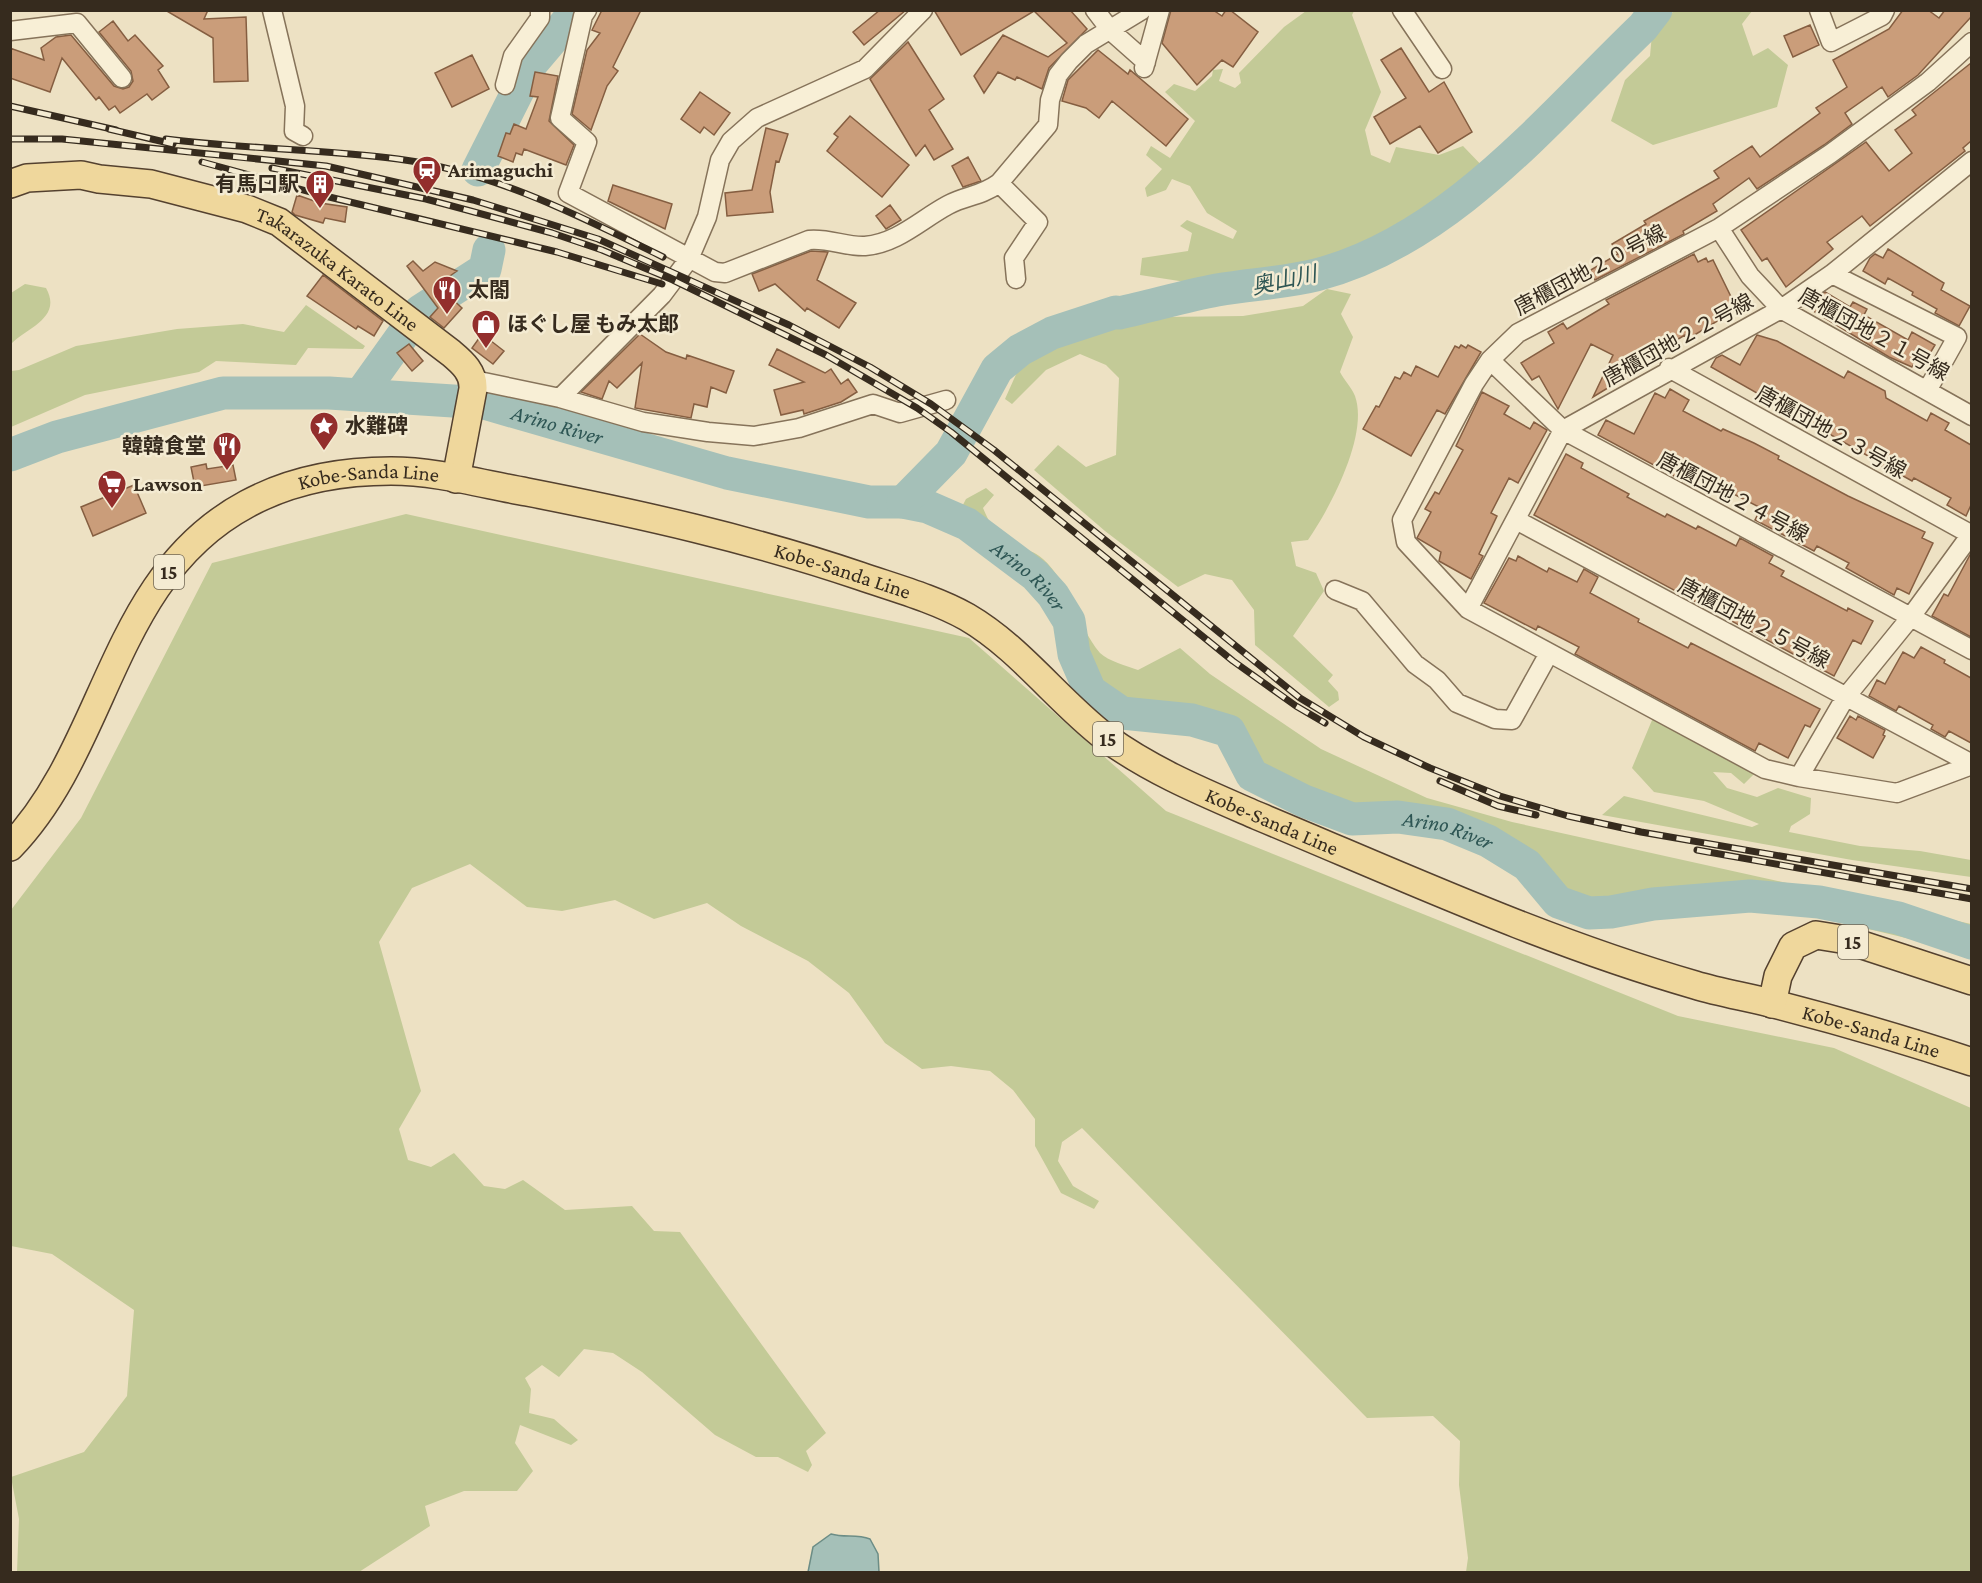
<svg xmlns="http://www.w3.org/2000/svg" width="1982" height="1583" font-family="'Crimson Pro','Noto Sans JP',serif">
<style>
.green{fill:#c3ca97}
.water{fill:#a5c0b8;stroke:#6c8d86;stroke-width:1.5}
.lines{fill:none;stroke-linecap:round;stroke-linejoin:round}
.river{stroke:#a5c0b8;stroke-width:33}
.building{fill:#ca9d7a;stroke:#855e41;stroke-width:1.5}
.minor-casing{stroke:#86735a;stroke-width:21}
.primary-casing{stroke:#54412f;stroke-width:30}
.minor{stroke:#f8efd6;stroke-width:18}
.primary{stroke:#efd79c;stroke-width:27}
.rail-casing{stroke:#362b1e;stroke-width:7}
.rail{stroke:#f4ebd2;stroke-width:4.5;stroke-dasharray:14;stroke-linecap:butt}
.labels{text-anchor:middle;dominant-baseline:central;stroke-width:5;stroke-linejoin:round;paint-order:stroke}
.shield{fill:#f4ebd2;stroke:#6f6554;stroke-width:1.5}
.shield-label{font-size:20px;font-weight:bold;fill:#362b1e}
.poi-label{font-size:21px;font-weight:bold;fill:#362b1e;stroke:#f4ebd2;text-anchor:start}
.street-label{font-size:21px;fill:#362b1e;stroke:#f4ebd2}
.water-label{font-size:22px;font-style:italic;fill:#2e5654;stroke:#f4ebd2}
</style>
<rect width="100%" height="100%" fill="#ede1c3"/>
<path class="green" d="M1674 10 1752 11 1742 24 1753 56 1768 48 1788 65 1777 107 1653 145 1611 121 1625 80 1650 56 1653 23 1670 16Z
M1306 11H1354L1352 15 1381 92 1365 130 1371 155 1390 163 1396 147 1439 155 1463 146 1488 172 1481 191 1402 240 1332 270 1186 282 1140 275 1142 258 1188 251 1192 233 1180 226 1187 220 1233 239 1237 231 1207 213 1190 186 1172 179 1166 190 1147 197 1145 188 1162 169 1146 155 1151 146 1170 158 1195 121 1165 92 1174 84 1195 91 1212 76 1213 70 1223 69 1219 81 1235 88 1241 83 1239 73 1284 27Z
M25 284 46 288C63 318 26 328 11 344V293Z
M1327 289 1351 294 1341 314 1353 337 1340 372C1344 380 1352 388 1355 396 1369 435 1330 508 1308 540L1291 542 1296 566 1316 573 1324 591 1293 636 1333 675 1328 681 1338 692 1339 700 1329 707 1255 645 1254 610 1232 580 1205 574 1178 587 1105 531 1034 470 1058 445 1086 467 1116 455 1119 378 1106 365 1080 354 1046 370 1012 404 1005 399 1022 361 1080 327 1125 326 1164 317 1243 316 1303 306Z
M306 305 365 346 363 349 308 348 296 365 216 361 199 372 85 395 11 427V371L19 370 76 346 177 329 243 324 284 332Z
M986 488 994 495 983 508C990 524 997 539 1014 546 1025 550 1033 550 1043 559 1069 582 1076 624 1100 653 1108 661 1127 666 1138 670L1180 648 1210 674 1321 749 1427 798 1512 822 1971 924V958L1927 943 1801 913 1713 907 1614 920 1603 927 1572 921 1551 907 1521 874 1483 846 1433 829 1395 824 1365 831 1344 830 1256 791 1230 724 1196 715 1101 711 1073 685 1063 664 1058 631 1029 586 951 528 966 499Z
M406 514 969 638 1166 811 1678 1016 1834 1048 1971 1108V1572H1466L1468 1558 1459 1485 1460 1441 1433 1416 1367 1418 1082 1128 1062 1142 1058 1161 1073 1186 1099 1201 1094 1209 1061 1193 1035 1146V1119L1013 1090 990 1071 951 1066 922 1069 885 1043 849 993 808 961 741 926 707 903 654 919 615 900 562 911 527 907 470 864 412 888 379 942 421 1091 399 1129 408 1160 431 1167 454 1153 484 1186 505 1189 523 1180 565 1210 632 1206 654 1231 680 1232 826 1433 806 1451 812 1465 808 1472 778 1457H756L715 1435 642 1372 613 1353 584 1349 559 1377 542 1365 525 1378 531 1389 529 1413 554 1419 578 1440 571 1445 520 1425 515 1443 533 1471 517 1491H464L425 1506 430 1526 359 1572H17L19 1519 11 1477 84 1452 127 1396 134 1310 52 1254 11 1246V910L81 818 212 563Z
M1655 713 1756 772 1744 784 1731 773 1713 772 1727 788 1757 797 1778 788 1811 798 1810 814 1791 826 1789 832 1860 846 1920 851 1971 860V877L1852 860 1602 815 1624 796 1752 827 1759 824 1704 801 1654 792 1632 768Z"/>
<path class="water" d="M831 1534C845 1538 856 1534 870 1539L878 1554 879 1572H808L813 1547Z"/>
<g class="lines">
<g class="river">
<path d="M478 170 532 63 577 10"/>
<path d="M360 395 420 311 485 269 489 250"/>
<path id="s1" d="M10 455 57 437 223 393H329L484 403 727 473 869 502H903L928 507 967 524 1035 575 1053 595 1069 621 1074 654 1090 691 1122 713 1192 720 1229 731 1252 775 1304 801 1352 819 1398 817 1447 824 1488 841 1527 865 1558 902 1589 913 1611 912 1653 904 1750 896 1819 902 1898 918 1972 943"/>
<path d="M903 502 951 453 997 369 1020 350 1052 333 1116 312 1119 313C1152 306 1184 296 1217 290 1250 284 1284 283 1316 275 1449 241 1548 118 1643 27L1656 10"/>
</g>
</g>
<path class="building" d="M165 10H208L204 19 246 17 248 81 214 82 213 38Z
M602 10H641L613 67 618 71 607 86 591 130 572 114 587 50 600 33 592 30Z
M880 10H906L864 45 853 32Z
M934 10H1070L1087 29 1049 68 1042 89 1017 77 1015 80 998 72 984 93 974 76 1003 35 1048 57 1067 43 1034 11 961 55Z
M1171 10H1213L1222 16 1226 10H1230L1258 32 1233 67 1222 60 1197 85 1162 43Z
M1903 10H1928L1939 18 1945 10H1971V17L1918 75 1888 97 1882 87 1845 113 1852 124 1824 145 1757 189 1749 178 1713 204 1717 211 1683 231 1684 234 1595 280 1589 271 1618 254 1612 244 1646 224 1644 221 1719 178 1714 171 1732 159 1752 146 1760 157 1820 113 1816 108 1847 87 1833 60 1889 29Z
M113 21 128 41 135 35 163 66 158 70 169 87 152 100 147 94 120 113 115 106 109 110 99 97 96 100 62 58 50 92 10 78V48L44 60 41 48 56 37 71 35 114 86 123 89 129 87 133 81 131 71 99 32Z
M1810 25 1819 45 1793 57 1784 36Z
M908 42 944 99 929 110 953 149 934 160 925 145 916 156 870 79Z
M1401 48 1429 92 1444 82 1472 132 1438 153 1420 126 1390 144 1374 117 1406 98 1381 60Z
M1098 50 1128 74 1130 70 1188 119 1166 146 1112 101 1099 118 1086 108 1062 101 1068 80Z
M472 55 489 89 452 107 435 73Z
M1971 63V141L1963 148 1965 151 1870 226 1862 216 1827 242 1833 249 1786 287 1767 258 1762 261 1741 230 1866 142 1889 171 1912 153 1895 130 1916 115 1912 110Z
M535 72 558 76 549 121 574 145 566 165 524 149 522 155 516 153 513 162 498 156 506 133 510 134 514 124 526 129 538 97 530 96Z
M700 92 730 113 714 135 704 127 700 133 681 119Z
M850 116 909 165 882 197 827 151 838 137 834 134Z
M766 128 788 134 779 162 776 161 770 192 773 212 727 216 725 193 752 190Z
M968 157 981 181 963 187 952 166Z
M613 185 672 204 665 229 608 201Z
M297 195 320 203 347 207 345 222 325 218 323 223 295 215 292 212Z
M890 205 901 220 886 229 876 216Z
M1888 249 1944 283 1941 290 1970 306 1959 326 1935 313 1937 309 1912 295 1913 292 1888 278 1885 284 1863 271 1870 258 1875 254 1883 258Z
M811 251 828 252 817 280 856 303 839 328 807 308 805 311 775 284 759 291 752 274Z
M1694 254 1698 262 1706 258 1708 262 1713 260 1737 309 1688 339 1685 335 1646 358 1618 375 1621 380 1593 397 1613 355 1591 344 1558 409 1539 376 1532 380 1521 363 1554 343 1548 332 1563 323 1567 329 1609 304 1606 300Z
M413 261 423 271 435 262 457 271 437 285 462 308 444 328 430 317 438 308 407 266Z
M323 275 383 321 374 336 358 326 356 329 307 296Z
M1825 292 1850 307 1853 302 1867 309 1864 315 1908 340 1912 332 1935 345 1923 365 1916 361 1912 367 1889 357 1810 309 1816 298Z
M482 334 504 351 493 364 472 348Z
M640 334 666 352 686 359 687 355 734 371 726 393 711 387 707 407 694 404 691 418 635 408 642 363 617 388 609 381 602 399 581 392Z
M1757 335 1777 341 1844 378 1848 371 1885 391 1886 398 1927 421 1931 413 1949 423 1945 430 1971 445V505L1966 516 1947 505 1951 498 1914 478 1912 481 1887 467 1886 469 1869 459 1870 457 1711 367 1716 358 1722 355 1740 365Z
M409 344 423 361 412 371 397 353Z
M1461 345 1466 348 1468 345 1481 352 1445 414 1437 410 1411 456 1363 429 1376 406 1379 407 1395 377 1400 379 1404 372 1411 376 1416 366 1438 377 1455 346 1459 348Z
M777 349 825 373 831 369 841 384 848 379 857 392 841 402 804 414 803 410 781 415 774 390 804 382 769 365Z
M1670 389 1689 400 1683 411 1721 431 1723 429 1754 443 1779 456 1778 459 1848 496 1925 532 1922 538 1933 543 1909 594 1897 588 1894 595 1846 568 1849 563 1817 546 1814 551 1755 520 1761 508 1724 489 1692 473 1687 483 1598 435 1606 420 1634 434 1655 393 1665 398Z
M1482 392 1509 406 1504 414 1530 429 1534 422 1547 430 1518 483 1509 478 1491 513 1497 516 1479 554 1483 556 1471 579 1439 561 1441 552 1417 538 1431 512 1425 509 1435 492 1439 494 1463 450 1456 446Z
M1566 454 1583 463 1581 468 1629 494 1627 497 1665 517 1667 514 1696 529 1698 526 1736 546 1740 538 1773 556 1769 563 1784 571 1781 576 1847 611 1848 608 1873 621 1861 644 1853 640 1834 676 1534 515Z
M206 464 207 469 233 465 236 480 195 487 191 467Z
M134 485 146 513 93 536 81 507Z
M1971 553V637L1932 616 1944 594 1948 596Z
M1518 556 1547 572 1549 568 1577 582 1584 569 1598 577 1590 593 1639 619 1638 622 1688 648 1691 643 1820 709 1810 727 1805 725 1788 758 1759 743 1755 751 1575 654 1579 647 1538 626 1536 630 1484 603 1509 558 1516 561Z
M1921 647 1945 660 1944 663 1971 678V743L1949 731 1945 737 1931 729 1933 725 1899 706 1896 711 1869 696 1877 680 1885 684 1903 652 1914 658Z
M1850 716 1856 720 1858 716 1885 730 1883 735 1885 736 1873 758 1837 738Z"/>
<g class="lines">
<g class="minor-casing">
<path id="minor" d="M272 10 295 106 294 131 303 136
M587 10 583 16 560 118 587 142 568 193 715 272 725 273 809 240C829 238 846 247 865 246 898 243 920 220 948 205 966 195 980 197 999 183
M1095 10 1111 31 1146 62
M1402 10 1442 69
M1819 10 1831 42 1882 16 1885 10
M10 31 77 23 122 78
M1972 42 1928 82 1830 154 1719 228 1518 333 1490 360 1474 384 1402 520 1406 542 1468 609 1765 769 1799 777 1897 793 1972 765
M1144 68 1160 10
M505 85 513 56 540 18V10
M1719 228 1750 276 1781 309 1972 416
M1832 274 1957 337 1928 389
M1016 279 1014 258 1038 222 999 183 1048 125 1050 100 1058 75 1069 61 1086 44 1142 10
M1490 360 1563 430 1972 650
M1669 368 1972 535
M474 380 560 398 662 295 689 259 707 217 720 160 731 141 757 118 865 69 923 10
M560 398 643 422 708 432 754 436 799 428 873 404 900 413 946 400
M1516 520 1972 764
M1335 590 1362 601 1415 664 1437 680 1457 703 1495 719 1512 720 1548 655
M1468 609 1563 430 1781 309 1832 274 1972 161
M1799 777 1845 698 1910 618 1972 533"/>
</g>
<g class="primary-casing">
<g id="primary">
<path id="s2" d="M10 184 27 178 81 175 99 179 151 184 247 209 279 222 451 353C463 363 474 373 473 389L456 479"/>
<path id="s3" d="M10 847C109 745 110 577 247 504 291 480 342 471 391 471 436 471 482 484 527 492 640 514 751 539 860 576 895 588 935 599 967 617 1020 648 1057 700 1105 737 1151 771 1205 793 1258 816 1402 876 1545 942 1695 985 1721 993 1748 997 1774 1004 1840 1021 1906 1040 1972 1062"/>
<path d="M1772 1004 1778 976 1793 946 1816 935 1847 940 1972 981"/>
</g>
</g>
<use href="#minor" class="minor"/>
<use href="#primary" class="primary"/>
<g class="rail-casing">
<path id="rail" d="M10 106 116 130
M109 129 173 144
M10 139H62L326 166 473 200 598 239 789 325 870 367 931 404 994 450 1300 698 1364 737 1430 768 1500 796 1568 816 1641 832 1972 889
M166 139C243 149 322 149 398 159 494 172 577 215 663 257
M202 162 321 195 557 252 662 284
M272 168 426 199 552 233 602 250 673 280 826 355 917 408 951 432 1233 661 1296 706 1325 723
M1440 781 1498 806 1536 815
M1697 850 1972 899"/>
</g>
<use href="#rail" class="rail"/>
</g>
<defs>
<g id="station-pin" transform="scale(1.5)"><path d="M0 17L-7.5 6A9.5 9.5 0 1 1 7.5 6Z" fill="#932e2c" stroke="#f4ebd2"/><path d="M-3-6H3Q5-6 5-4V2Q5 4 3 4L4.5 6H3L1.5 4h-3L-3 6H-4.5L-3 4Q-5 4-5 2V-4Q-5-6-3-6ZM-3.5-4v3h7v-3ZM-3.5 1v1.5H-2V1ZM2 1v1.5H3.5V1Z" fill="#fff"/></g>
<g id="building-pin" transform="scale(1.5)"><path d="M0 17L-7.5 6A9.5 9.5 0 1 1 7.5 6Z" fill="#932e2c" stroke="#f4ebd2"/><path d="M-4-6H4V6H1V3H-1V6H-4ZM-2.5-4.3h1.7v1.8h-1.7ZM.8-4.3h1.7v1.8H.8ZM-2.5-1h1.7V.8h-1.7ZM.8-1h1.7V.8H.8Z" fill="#fff"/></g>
<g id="restaurant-pin" transform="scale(1.5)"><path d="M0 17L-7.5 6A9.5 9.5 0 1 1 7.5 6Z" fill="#932e2c" stroke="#f4ebd2"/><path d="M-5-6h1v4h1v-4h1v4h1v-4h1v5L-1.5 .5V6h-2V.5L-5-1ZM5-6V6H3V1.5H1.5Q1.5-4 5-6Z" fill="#fff"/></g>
<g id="shop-pin" transform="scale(1.5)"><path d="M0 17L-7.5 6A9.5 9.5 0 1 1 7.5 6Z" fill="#932e2c" stroke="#f4ebd2"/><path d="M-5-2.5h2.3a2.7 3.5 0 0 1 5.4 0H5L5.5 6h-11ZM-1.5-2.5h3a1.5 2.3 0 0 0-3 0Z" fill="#fff"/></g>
<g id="sight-pin" transform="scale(1.5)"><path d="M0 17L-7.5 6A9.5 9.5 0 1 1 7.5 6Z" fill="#932e2c" stroke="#f4ebd2"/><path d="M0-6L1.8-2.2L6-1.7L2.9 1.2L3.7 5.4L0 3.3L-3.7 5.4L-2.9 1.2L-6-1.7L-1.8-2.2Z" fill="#fff"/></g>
<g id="supermarket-pin" transform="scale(1.5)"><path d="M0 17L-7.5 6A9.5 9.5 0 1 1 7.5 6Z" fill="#932e2c" stroke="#f4ebd2"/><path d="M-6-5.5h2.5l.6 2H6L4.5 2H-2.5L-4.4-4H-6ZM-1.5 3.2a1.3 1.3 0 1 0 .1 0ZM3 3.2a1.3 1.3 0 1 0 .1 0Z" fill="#fff"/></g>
</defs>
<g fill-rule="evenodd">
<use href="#station-pin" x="427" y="170"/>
<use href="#building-pin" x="320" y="184"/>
<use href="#restaurant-pin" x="447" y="290"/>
<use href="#shop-pin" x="486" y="324"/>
<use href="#sight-pin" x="324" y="426"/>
<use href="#restaurant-pin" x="227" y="446"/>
<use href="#supermarket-pin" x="112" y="484"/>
</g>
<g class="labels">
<g class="shield">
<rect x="154" y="555" width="30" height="34" rx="4.5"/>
<rect x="1093" y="722" width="30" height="34" rx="4.5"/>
<rect x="1838" y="925" width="30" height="34" rx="4.5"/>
</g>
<g class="shield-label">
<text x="169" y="572">15</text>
<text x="1108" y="739">15</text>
<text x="1853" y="942">15</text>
</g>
<g class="poi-label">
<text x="448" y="170">Arimaguchi</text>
<text x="299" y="184" text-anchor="end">有馬口駅</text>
<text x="468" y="290">太閤</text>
<text x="507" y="324">ほぐし屋 もみ太郎</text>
<text x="345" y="426">水難碑</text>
<text x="206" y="446" text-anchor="end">韓韓食堂</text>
<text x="133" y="484">Lawson</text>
</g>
<g class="street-label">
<text transform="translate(1590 270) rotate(-28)">唐櫃団地２０号線</text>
<text stroke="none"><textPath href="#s2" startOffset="351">Takarazuka Karato Line</textPath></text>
<text transform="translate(1874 334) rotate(29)">唐櫃団地２１号線</text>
<text transform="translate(1678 340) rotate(-29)">唐櫃団地２２号線</text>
<text transform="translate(1831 432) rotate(29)">唐櫃団地２３号線</text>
<text stroke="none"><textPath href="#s3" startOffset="550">Kobe-Sanda Line</textPath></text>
<text transform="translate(1733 497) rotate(28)">唐櫃団地２４号線</text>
<text stroke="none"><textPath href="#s3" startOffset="1036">Kobe-Sanda Line</textPath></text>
<text transform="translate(1754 623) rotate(28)">唐櫃団地２５号線</text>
<text stroke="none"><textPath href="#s3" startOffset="1540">Kobe-Sanda Line</textPath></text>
<text stroke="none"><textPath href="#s3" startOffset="2176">Kobe-Sanda Line</textPath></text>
</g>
<g class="water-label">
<text transform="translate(1284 280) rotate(-12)">奥山川</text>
<text stroke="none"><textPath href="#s1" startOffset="560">Arino River</textPath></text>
<text stroke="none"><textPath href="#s1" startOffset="1064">Arino River</textPath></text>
<text stroke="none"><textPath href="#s1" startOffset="1604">Arino River</textPath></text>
</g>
</g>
<rect width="1982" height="1583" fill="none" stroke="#362b1e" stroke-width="24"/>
</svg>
